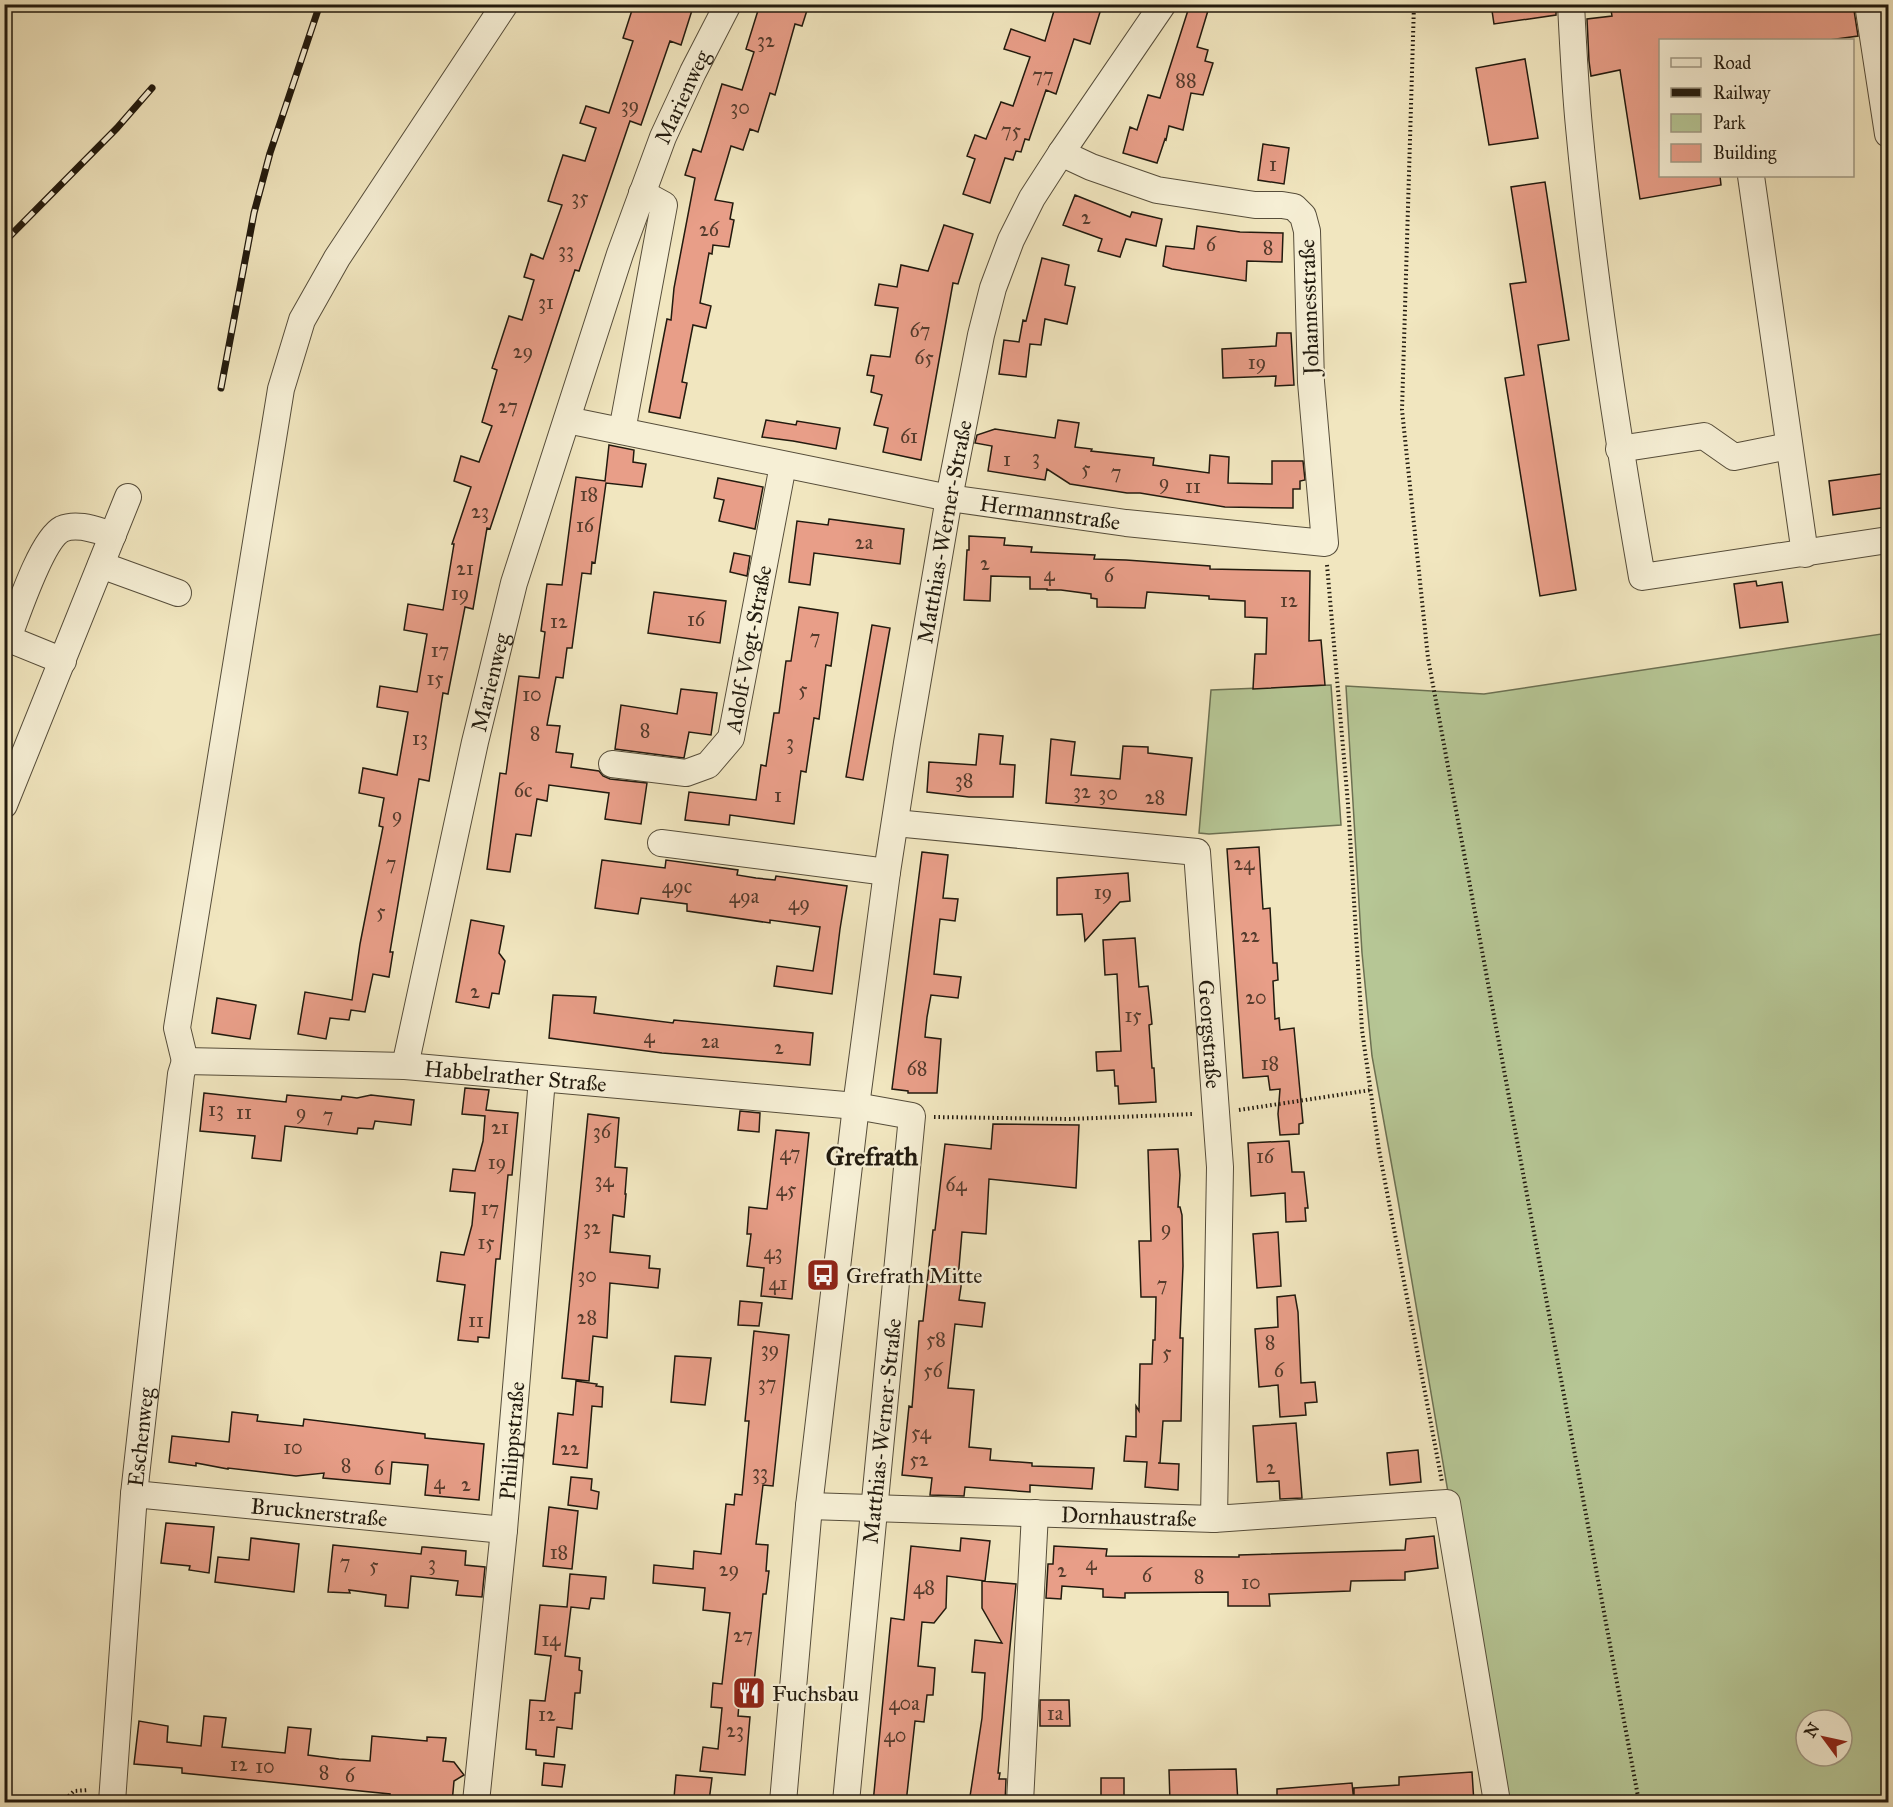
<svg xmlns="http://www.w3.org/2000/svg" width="1893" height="1807" font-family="'IM FELL Great Primer',serif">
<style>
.green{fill:#b6c695;stroke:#6c7052;stroke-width:1.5;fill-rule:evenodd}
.building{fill:#e89e88;stroke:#221a0e;stroke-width:1.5}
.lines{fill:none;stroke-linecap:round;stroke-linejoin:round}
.minor-casing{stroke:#564d3a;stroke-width:28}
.path{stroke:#221a0e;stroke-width:4;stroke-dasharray:1.5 3;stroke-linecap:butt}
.minor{stroke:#f6efd5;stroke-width:26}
.rail-casing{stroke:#221a0e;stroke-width:7}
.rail{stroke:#f6efd5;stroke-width:4.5;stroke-dasharray:14;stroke-linecap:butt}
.labels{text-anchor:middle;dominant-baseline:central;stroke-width:4.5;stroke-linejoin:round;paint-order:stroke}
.number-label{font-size:20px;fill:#543b2c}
.street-label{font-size:22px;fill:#221a0e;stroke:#f6efd5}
.poi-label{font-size:22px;fill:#221a0e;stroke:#f6efd5;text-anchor:start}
.quarter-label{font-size:26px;font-weight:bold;fill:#221a0e;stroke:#f6efd5}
</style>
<rect width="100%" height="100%" fill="#f1e6bf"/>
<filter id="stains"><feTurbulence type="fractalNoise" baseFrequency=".00333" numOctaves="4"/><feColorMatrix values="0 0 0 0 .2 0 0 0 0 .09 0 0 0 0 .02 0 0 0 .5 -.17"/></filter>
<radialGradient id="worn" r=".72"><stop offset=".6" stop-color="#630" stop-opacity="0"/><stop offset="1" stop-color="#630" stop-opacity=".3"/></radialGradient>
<path class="green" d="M1888 633V1802H1501L1398 1200 1372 1056 1362 953 1346 686 1484 694ZM1806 1720H1842V1756H1806Z
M1331 685 1341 825 1209 834 1199 833 1211 690Z"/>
<path class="building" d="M634 4H694L681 45 670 41 641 125 630 121 579 271 575 270 490 529 487 528 473 609 465 607 448 694 443 693 429 781 419 779 390 952H393L389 977 373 974 365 1012 351 1010 349 1020 330 1018 326 1039 298 1034 305 992 352 1000 360 944 383 827 379 826 384 798 359 793 363 768 397 775 408 712 377 707 380 686 417 692 427 634 404 630 408 604 443 610 454 544H452L471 487 454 481 461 456 479 462 492 426 482 422 497 370 492 368 509 316 522 320 534 280 524 277 531 254 543 259 562 205 548 201 555 179 563 155 585 161 596 128 580 123 586 106 609 113 633 41 623 38Z
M760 4H809L802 26 795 24 775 95 770 93 758 132 750 129 743 150 731 146 715 200 733 203 730 219 734 220 729 247 713 245 712 254 709 253 700 303 711 306 706 328 693 325 682 382 687 383 680 418 649 412 667 319 671 320 674 288 695 178 685 175 693 149 701 152 722 84 742 90 754 52 746 49Z
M1056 4H1089L1101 9 1090 44 1074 39 1056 94 1046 90 1029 140 1025 139 1021 152 1016 151 1013 160 1005 158 990 203 963 194 975 159 967 156 975 135 986 139 1001 102 1013 106 1030 57 1004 49 1011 29 1045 41Z
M1190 4H1210L1197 47 1208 50 1205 61 1213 63 1203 95 1191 93 1183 130 1169 126 1166 140 1165 139 1157 163 1123 153 1130 127 1137 130 1148 95 1160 98Z
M1491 4H1556V15L1494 24Z
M1610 4H1853L1858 36 1829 40H1660V176H1720L1721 185 1640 199 1620 70 1591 76 1589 61 1587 19 1612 16Z
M1883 4H1888V31L1887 32Z
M1525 59 1538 138 1489 145 1476 68Z
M1263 144 1289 148 1284 184 1258 180Z
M1545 182 1569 340 1538 345 1576 590 1540 596 1505 378 1524 375 1510 284 1526 282 1511 187Z
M1075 195 1130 217 1132 212 1162 219 1156 246 1126 239 1120 257 1098 251 1102 239 1063 225Z
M944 225 973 234 958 284 953 283 921 460 883 452 888 428 874 425 882 395 871 392 874 376 867 375 871 355 890 357 898 308 875 305 879 284 897 287 901 265 928 271Z
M1197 226 1240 232 1283 233 1282 262 1247 261 1246 281 1172 269 1163 266 1166 246 1194 249Z
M1042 258 1069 265 1065 285 1075 287 1067 324 1045 319 1041 345 1030 344 1026 377 999 374 1004 340 1019 342 1023 320 1026 321Z
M1277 333H1291L1294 385 1275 386 1276 376 1223 378 1222 349 1276 346Z
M766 420 796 425 797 421 840 428 836 449 793 441 762 437Z
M1058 420 1079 423 1075 447 1092 449 1091 451 1154 458 1153 465 1209 473 1210 455 1229 457 1228 483 1272 484V461H1303L1305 480 1300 481V489H1293V508L1225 507 1140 493H1127L1070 484 1047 469 1045 480 988 471 992 446 975 443 977 435 995 429 1055 438Z
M609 445 634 450 633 462 646 464 642 487 606 483 595 563 592 562 591 574 582 573 572 648H567L563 678 556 677 547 725 560 726 556 752 573 754 571 767 599 771 603 776 610 779 647 783 641 824 605 819 609 793 549 785 547 801 537 799 531 836 516 834 510 872 487 869 500 773 506 774 519 676 539 678 545 632 541 631 547 584 562 585 576 477 605 481Z
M1888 473V507L1833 515 1829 481Z
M718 478 763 487 755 529 719 521 724 500 714 498Z
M829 519 904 529 900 564 814 553 810 585 789 582 797 521 828 525Z
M969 536 1005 538 1004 545 1032 547 1031 552 1095 555 1094 559 1126 560 1210 566V569L1310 571 1309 641 1321 640 1325 685 1253 689 1255 654H1266L1267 618 1245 617V601L1209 599V596L1147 592 1145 608 1097 607V599L1091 598V594L1061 590H1047V589H1030V577L991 576 990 601 964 600 967 550H969Z
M734 553 750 556 747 576 730 572Z
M1756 581 1757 586 1782 582 1788 622 1740 628 1734 584Z
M654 592 726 601 720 643 648 633Z
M799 607 838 613 831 666 826 665 819 719 814 718 806 772 801 771 794 824 730 815 729 825 685 820 689 792 756 800 761 765 766 766 774 713H779L786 661H791Z
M872 625 890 628 863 780 846 777Z
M681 689 717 693 711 735 689 732 684 758 615 749 621 705 677 714Z
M979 734 1003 736 1000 764 1015 765 1013 797H969L927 792 929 762 976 765Z
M1051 739 1075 742 1071 775 1120 779 1123 746 1148 747V753L1192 758 1186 815 1046 803Z
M1259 847 1263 909 1270 908 1273 963H1277L1278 980 1273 981 1275 1019 1279 1018 1280 1030 1294 1028 1303 1123 1299 1124V1134L1280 1135 1278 1114 1280 1089 1270 1090 1268 1076 1243 1078 1227 849Z
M922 852 948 855 943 898 958 899 955 921 940 919 934 974 961 977 958 998 931 995 927 1017 925 1037 941 1039 937 1093H908V1091L892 1089Z
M602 860 665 868 666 860 738 870 737 875 756 878 775 880 776 876 847 886 840 929 832 994 774 986 777 966 813 971 820 927 770 920V923L687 911V904L641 898 638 914 595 908Z
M1128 873 1130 901 1120 902 1085 941 1082 914 1057 915V878Z
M471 920 504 926 499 953 505 961 499 994 492 993 489 1008 456 1002Z
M1135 938 1139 987 1148 986 1152 1024 1149 1025 1152 1068H1154L1156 1102 1119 1104 1118 1086H1115L1114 1070 1097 1071 1096 1052 1121 1051 1117 974 1105 975 1103 940Z
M553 995 596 997 594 1013 673 1023 674 1020 813 1033 810 1065 662 1053 549 1038Z
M217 998 256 1005 250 1039 212 1033Z
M465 1088 489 1090 486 1110 518 1113 512 1175H508L500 1259H496L489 1338 478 1337V1342L458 1340 465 1285 437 1281 441 1252 464 1255 472 1225 475 1193 450 1191 453 1169 475 1171 483 1141 485 1116 462 1114Z
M204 1093 286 1102 287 1095 341 1100 342 1096 357 1098 371 1095 414 1100 411 1125 375 1121 373 1129 358 1128 357 1134 285 1126 281 1161 252 1158 255 1136 200 1131Z
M740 1111 760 1113 759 1132 738 1130Z
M588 1114 619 1118 615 1167 627 1168 625 1194H626L624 1217 613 1215 610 1252 650 1256 649 1268 660 1269 658 1288 610 1283 607 1338 593 1336 589 1381 562 1378Z
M993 1124 1079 1125 1076 1188 989 1179 986 1234 962 1232 958 1279 962 1280 959 1300 985 1303 982 1327 955 1324 948 1388 974 1390 969 1447 991 1449 990 1460 1032 1463V1466L1094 1468 1092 1489 1030 1485V1492L965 1487 964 1496 930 1495 932 1478 902 1475 909 1406 912 1407 919 1321H923L933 1230H935L945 1144 991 1149Z
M776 1130 809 1133 792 1299 761 1296 764 1268 747 1266 751 1234H747L749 1207 767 1209Z
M1289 1141 1292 1172H1304L1308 1208H1305L1306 1221 1286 1222 1285 1193 1251 1196 1248 1143Z
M1178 1149 1180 1175 1178 1207H1180L1182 1215 1183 1266 1180 1338H1183L1181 1421H1163L1160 1463H1158L1179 1464 1178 1490 1145 1487 1147 1462 1124 1461 1126 1436 1136 1437V1406L1139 1411 1140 1364H1152L1153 1340H1155L1156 1297H1141L1139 1241H1151L1148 1150Z
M1278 1232 1281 1286 1257 1288 1253 1234Z
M1295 1295 1298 1312 1301 1383 1315 1382 1317 1402 1305 1403 1306 1415 1280 1417 1278 1385 1259 1387 1255 1329 1278 1327 1277 1297Z
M740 1301 762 1303 759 1326 738 1325Z
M754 1331 789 1335 773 1486 763 1485 756 1544 768 1545 766 1571H769L766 1594H763L754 1683 741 1681 738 1716 750 1717 745 1775 700 1771 703 1747 718 1749 722 1708 711 1707 713 1683 722 1684 730 1613 703 1610 705 1588 653 1583 654 1565 693 1569 694 1551 721 1554 726 1504 734 1505 735 1494 742 1495 749 1421H745Z
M675 1356 711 1358 705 1405 671 1402Z
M576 1381 597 1384 596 1386 603 1387 602 1407 592 1406 587 1468 553 1464 558 1413 573 1415Z
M232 1412 258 1415 257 1421 303 1426 304 1419 425 1434V1438L484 1444 479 1500 425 1495 428 1465 392 1462 390 1484 323 1478 324 1473 296 1476 228 1468V1469L196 1463V1466L169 1462 172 1436 229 1442Z
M1296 1423 1302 1498 1280 1499 1279 1481 1257 1482 1253 1426Z
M1418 1450 1421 1482 1390 1485 1387 1453Z
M571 1477 592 1479 591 1490 599 1492 597 1509 568 1505Z
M549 1507 578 1511 572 1569 543 1566Z
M166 1523 214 1527 209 1573 189 1570 190 1566 161 1563Z
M1434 1536 1438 1568 1405 1572V1580L1351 1581 1350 1591 1269 1594 1270 1606H1228V1592L1125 1593V1598L1103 1597V1589L1062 1586 1061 1599 1046 1598 1048 1564H1053L1054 1546 1107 1549 1106 1556 1239 1557V1555L1405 1550 1406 1539Z
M251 1538 299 1544 294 1592 215 1582 218 1557 249 1560Z
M961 1538 990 1541 985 1581 947 1576 946 1608 934 1623 922 1622 918 1666 935 1668 933 1695H927L924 1722 915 1721 906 1803H873L891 1618 904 1620 911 1546 960 1551Z
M333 1545 421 1554 422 1547H424L466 1551 465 1565 485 1567 482 1597 456 1595 458 1581 411 1576 408 1608 385 1606 386 1595 349 1590 350 1593 328 1592Z
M570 1574 606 1577 604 1599 591 1598 589 1609 571 1607 565 1656 580 1658 579 1670 582 1671 580 1693H575L572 1729 557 1727 554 1757 536 1755V1750L526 1749 530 1700 545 1701 551 1656 535 1654 540 1605 567 1607Z
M982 1581 1016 1584 998 1773H1000L999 1779H1006L1005 1803H969L982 1718 985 1673 972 1672 975 1640 1002 1643 982 1608Z
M1040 1700H1069L1070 1726H1040Z
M204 1716 226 1718 222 1747 285 1753 288 1727 299 1728 311 1729 308 1755 339 1759 370 1761 372 1736 427 1741V1737L446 1738 443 1761 454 1762 464 1775 454 1781 452 1803H410L389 1800 390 1794 182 1773V1768L134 1764 139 1721 168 1726 167 1742 201 1746Z
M544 1763 565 1765 562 1787 542 1785Z
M1236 1769 1238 1803H1170L1169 1770Z
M1472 1772 1474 1803H1354V1788L1399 1785V1777Z
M676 1775 712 1778 709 1801 674 1798Z
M1101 1778H1124V1801L1101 1802Z
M1352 1783 1354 1803H1277V1789Z"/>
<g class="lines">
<g class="minor-casing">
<g id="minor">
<path d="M1571 4C1573 45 1575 86 1579 127 1593 278 1616 428 1642 577L1888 540"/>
<path d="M1868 4 1888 134"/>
<path d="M1751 176 1805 554"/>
<path id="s1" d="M567 420 949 498 1126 523 1325 543 1311 382 1307 231 1303 216 1294 207 1282 205H1255L1157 190 1091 167 1061 153"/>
<path d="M622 431 664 205 642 193"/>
<path d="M1619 449 1704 436 1734 457 1789 446"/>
<path d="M101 565 178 593"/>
<path d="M4 637 63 661"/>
<path d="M8 638C17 615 41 540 62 529 78 522 98 531 113 535"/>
<path id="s2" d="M612 764 686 773 708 765 731 738 783 465"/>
<path d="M4 805 128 497"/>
<path id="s3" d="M895 823 1197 852 1220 1167 1214 1519"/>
<path d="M661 843 887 872"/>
<path d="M185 1061 177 1028 281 389 302 320 337 258 505 4"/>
<path id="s4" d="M405 1066 475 742 514 583 620 254 663 137 693 72 728 4"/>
<path id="s5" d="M134 1494 504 1530"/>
<path id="s6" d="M809 1506 1214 1519 1447 1503 1497 1802"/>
<path id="s7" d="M112 1802 134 1494 181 1074 185 1061 405 1066 856 1106 912 1116 846 1802"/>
<path id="s8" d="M476 1802 504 1530 542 1079"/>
<path id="s9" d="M783 1802 809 1506 856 1106 887 872 907 743 949 498 981 335 993 288 1011 240 1032 198 1061 153 1163 4"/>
<path d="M1020 1802 1035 1513"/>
</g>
</g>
<path class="path" d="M1414 4 1402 410 1428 658 1639 1802
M1327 565 1348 804 1362 1030 1379 1150 1442 1482
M1239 1110 1371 1090
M934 1117 1070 1119 1193 1114
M62 1802 74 1791 89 1790"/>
<use href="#minor" class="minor"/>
<g class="rail-casing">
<path id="rail" d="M4 242 117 128 152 88
M221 388 254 213 270 153 320 4"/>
</g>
<use href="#rail" class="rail"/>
</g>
<defs>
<g id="bus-square" transform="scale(1.725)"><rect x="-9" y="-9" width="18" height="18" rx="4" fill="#8f2418" stroke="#f6efd5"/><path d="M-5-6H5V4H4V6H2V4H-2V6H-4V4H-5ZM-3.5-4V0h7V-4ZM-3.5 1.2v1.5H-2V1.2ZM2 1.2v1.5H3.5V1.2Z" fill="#fff"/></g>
<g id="restaurant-square" transform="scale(1.725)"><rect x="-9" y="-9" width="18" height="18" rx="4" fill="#8f2418" stroke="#f6efd5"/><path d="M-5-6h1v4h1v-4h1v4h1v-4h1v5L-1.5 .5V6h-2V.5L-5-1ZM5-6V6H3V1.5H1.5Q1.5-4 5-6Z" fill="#fff"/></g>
</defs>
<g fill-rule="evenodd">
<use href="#bus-square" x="823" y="1275"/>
<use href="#restaurant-square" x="749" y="1693"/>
</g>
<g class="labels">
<g class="number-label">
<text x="766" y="40">32</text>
<text x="1043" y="75">77</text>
<text x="1186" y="80">88</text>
<text x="630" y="105">39</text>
<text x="740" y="107">30</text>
<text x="1011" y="130">75</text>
<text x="1273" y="164">1</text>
<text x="580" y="197">35</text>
<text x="1086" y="217">2</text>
<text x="709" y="229">26</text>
<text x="1211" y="244">6</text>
<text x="1268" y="247">8</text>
<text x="566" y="250">33</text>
<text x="546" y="302">31</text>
<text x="920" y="330">67</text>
<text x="523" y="351">29</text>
<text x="924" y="357">65</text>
<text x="1257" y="362">19</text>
<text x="508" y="406">27</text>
<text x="909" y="436">61</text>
<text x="1036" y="457">3</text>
<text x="1007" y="459">1</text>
<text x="1086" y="468">5</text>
<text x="1116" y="472">7</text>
<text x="1164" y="482">9</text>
<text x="1193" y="486">11</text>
<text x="589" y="494">18</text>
<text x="480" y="511">23</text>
<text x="585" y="525">16</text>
<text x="864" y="542">2a</text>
<text x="985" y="563">2</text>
<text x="465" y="568">21</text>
<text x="1049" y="574">4</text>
<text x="1109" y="575">6</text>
<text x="460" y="593">19</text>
<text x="1289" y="600">12</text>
<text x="696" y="619">16</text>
<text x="559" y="621">12</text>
<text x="815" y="637">7</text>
<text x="440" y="650">17</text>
<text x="435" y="678">15</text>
<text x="803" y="689">5</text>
<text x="532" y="694">10</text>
<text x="645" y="730">8</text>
<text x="535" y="733">8</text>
<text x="420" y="738">13</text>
<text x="790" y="742">3</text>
<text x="964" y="780">38</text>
<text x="523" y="790">6c</text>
<text x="1082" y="791">32</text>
<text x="1108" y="793">30</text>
<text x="778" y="795">1</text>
<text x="1155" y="797">28</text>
<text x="397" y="815">9</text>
<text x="391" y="863">7</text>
<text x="1244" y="863">24</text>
<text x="677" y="886">49c</text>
<text x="1103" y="892">19</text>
<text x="744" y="896">49a</text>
<text x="799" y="903">49</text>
<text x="381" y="911">5</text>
<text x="1250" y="935">22</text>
<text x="475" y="991">2</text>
<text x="1256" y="997">20</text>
<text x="1133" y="1015">15</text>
<text x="649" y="1036">4</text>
<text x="710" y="1041">2a</text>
<text x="779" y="1047">2</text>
<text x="1270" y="1063">18</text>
<text x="917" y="1068">68</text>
<text x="216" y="1109">13</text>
<text x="244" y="1112">11</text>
<text x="301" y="1112">9</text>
<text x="328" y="1115">7</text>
<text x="500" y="1127">21</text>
<text x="602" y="1131">36</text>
<text x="790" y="1153">47</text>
<text x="1265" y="1156">16</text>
<text x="497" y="1162">19</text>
<text x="604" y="1180">34</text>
<text x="956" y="1184">64</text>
<text x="786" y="1189">45</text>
<text x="490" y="1208">17</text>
<text x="592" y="1227">32</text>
<text x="1166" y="1228">9</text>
<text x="486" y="1242">15</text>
<text x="773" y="1252">43</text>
<text x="587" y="1275">30</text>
<text x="778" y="1283">41</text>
<text x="1162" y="1284">7</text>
<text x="587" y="1317">28</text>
<text x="476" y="1320">11</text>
<text x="936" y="1339">58</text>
<text x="1270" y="1342">8</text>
<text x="770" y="1349">39</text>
<text x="1167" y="1352">5</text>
<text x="933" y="1370">56</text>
<text x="1279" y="1370">6</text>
<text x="767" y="1383">37</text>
<text x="921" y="1432">54</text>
<text x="293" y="1447">10</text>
<text x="570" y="1448">22</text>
<text x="919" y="1459">52</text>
<text x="346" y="1465">8</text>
<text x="1271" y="1467">2</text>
<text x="379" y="1468">6</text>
<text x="760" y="1472">33</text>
<text x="439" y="1482">4</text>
<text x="466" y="1484">2</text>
<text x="559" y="1552">18</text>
<text x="345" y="1562">7</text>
<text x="432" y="1563">3</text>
<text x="1091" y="1563">4</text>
<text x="374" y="1565">5</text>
<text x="729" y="1569">29</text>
<text x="1062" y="1570">2</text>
<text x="1147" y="1575">6</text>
<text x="1199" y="1576">8</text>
<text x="1251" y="1582">10</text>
<text x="924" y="1587">48</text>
<text x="743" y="1635">27</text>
<text x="551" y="1639">14</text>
<text x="904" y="1703">40a</text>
<text x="1055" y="1713">1a</text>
<text x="547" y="1714">12</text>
<text x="735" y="1730">23</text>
<text x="895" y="1735">40</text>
<text x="239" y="1764">12</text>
<text x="265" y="1766">10</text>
<text x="324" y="1772">8</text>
<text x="350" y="1775">6</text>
</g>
<g class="street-label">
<text stroke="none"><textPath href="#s4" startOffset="1010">Marienweg</textPath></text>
<text transform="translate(1309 307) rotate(-92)">Johannesstraße</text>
<text stroke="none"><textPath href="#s1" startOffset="492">Hermannstraße</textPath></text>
<text stroke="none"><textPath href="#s9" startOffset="1281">Matthias-Werner-Straße</textPath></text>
<text stroke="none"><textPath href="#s2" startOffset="224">Adolf-Vogt-Straße</textPath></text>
<text stroke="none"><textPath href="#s4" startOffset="393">Marienweg</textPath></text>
<text stroke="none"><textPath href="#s3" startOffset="486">Georgstraße</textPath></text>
<text stroke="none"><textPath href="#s7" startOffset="1076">Habbelrather Straße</textPath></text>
<text transform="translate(882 1431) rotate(-84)">Matthias-Werner-Straße</text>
<text stroke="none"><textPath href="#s7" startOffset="366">Eschenweg</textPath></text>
<text stroke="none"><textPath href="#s8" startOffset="363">Philippstraße</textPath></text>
<text stroke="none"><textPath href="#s5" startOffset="186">Brucknerstraße</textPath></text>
<text stroke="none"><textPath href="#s6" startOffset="320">Dornhaustraße</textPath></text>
</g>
<g class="poi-label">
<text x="846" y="1275">Grefrath Mitte</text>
<text x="772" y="1693">Fuchsbau</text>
</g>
<g class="quarter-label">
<text x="872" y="1156">Grefrath</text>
</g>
</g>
<rect width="1893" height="1807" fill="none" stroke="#f1e6bf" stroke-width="24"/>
<rect x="6" y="6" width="1881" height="1795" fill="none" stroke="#221a0e" stroke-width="3"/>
<rect x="12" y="12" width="1869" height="1783" fill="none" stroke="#221a0e" stroke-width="1.5"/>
<rect x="1659" y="39" width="195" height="138" fill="#f6efd5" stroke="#a19a85" stroke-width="1.5"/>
<rect x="1671" y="58" width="30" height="9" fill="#f6efd5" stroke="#a19a85" stroke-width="1.5"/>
<text x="1713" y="69" font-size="18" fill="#221a0e">Road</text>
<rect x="1671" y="88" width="30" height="9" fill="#221a0e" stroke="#a19a85" stroke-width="1.5"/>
<text x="1713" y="99" font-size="18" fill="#221a0e">Railway</text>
<rect x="1671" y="114" width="30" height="18" fill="#b6c695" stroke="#a19a85" stroke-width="1.5"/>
<text x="1713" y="129" font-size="18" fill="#221a0e">Park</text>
<rect x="1671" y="144" width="30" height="18" fill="#e89e88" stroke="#a19a85" stroke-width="1.5"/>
<text x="1713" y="159" font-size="18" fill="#221a0e">Building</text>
<g transform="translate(1824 1738) rotate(303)"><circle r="28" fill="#f6efd5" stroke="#a19a85" stroke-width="1.5"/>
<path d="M0-4.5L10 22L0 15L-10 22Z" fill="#8f2418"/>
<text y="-9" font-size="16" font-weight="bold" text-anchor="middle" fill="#221a0e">N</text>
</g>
<rect width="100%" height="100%" filter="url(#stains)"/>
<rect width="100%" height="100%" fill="url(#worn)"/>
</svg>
